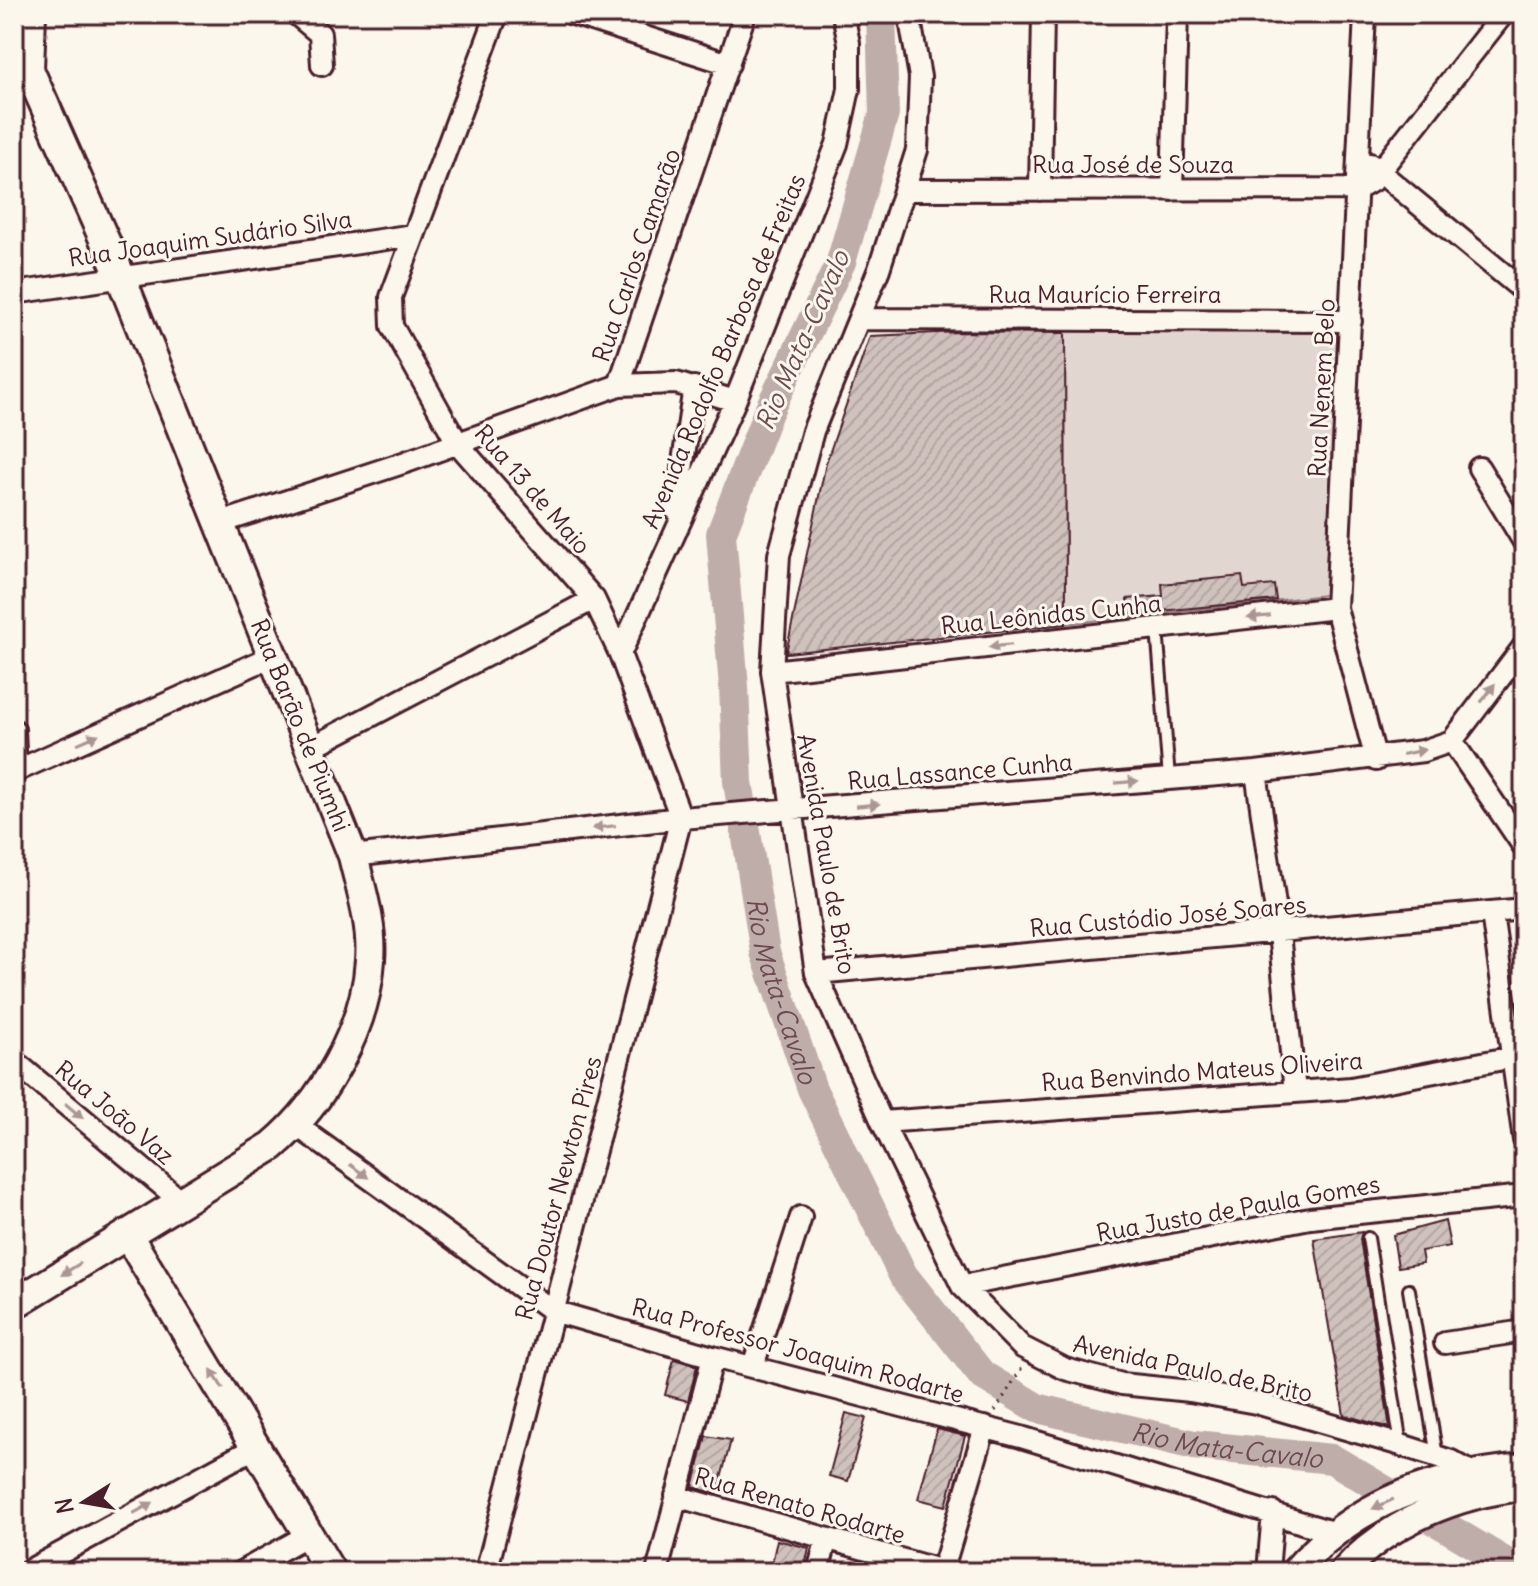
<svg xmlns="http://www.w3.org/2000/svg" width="1538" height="1586" font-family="Delius,sans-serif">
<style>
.park{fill:#e2d7d0;stroke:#967b7e;stroke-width:2}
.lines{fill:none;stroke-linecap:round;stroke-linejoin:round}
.river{stroke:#bfadaa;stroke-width:30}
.building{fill:url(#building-hatch);stroke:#4a1f2b;stroke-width:2}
.service-casing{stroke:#4a1f2b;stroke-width:16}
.minor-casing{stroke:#4a1f2b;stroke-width:26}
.tertiary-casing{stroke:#4a1f2b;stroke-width:32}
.secondary-casing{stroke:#4a1f2b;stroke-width:34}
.path{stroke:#4a1f2b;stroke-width:3;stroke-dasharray:2 6;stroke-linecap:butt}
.service{stroke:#fbf7ec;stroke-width:10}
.minor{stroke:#fbf7ec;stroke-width:20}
.tertiary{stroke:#fbf7ec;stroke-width:26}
.secondary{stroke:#fbf7ec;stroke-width:28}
.oneway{fill:#ab9695}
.labels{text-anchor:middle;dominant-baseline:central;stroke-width:6;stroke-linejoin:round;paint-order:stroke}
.street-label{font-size:24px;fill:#4a1f2b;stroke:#fbf7ec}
.water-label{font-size:26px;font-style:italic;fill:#6d4a51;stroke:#fbf7ec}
</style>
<defs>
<pattern id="building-hatch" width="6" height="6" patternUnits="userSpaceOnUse" patternTransform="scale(2)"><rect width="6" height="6" fill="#cfc2bc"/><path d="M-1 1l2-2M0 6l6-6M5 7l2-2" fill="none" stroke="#b3a6a2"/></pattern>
</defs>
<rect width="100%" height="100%" fill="#fbf7ec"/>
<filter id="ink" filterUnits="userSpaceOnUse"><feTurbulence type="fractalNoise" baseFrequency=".0125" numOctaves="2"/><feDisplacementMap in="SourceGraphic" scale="16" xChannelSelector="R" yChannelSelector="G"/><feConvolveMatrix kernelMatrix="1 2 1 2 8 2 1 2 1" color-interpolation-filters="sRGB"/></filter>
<g filter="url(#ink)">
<path class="park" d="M1338 327 1325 595 1066 624 1065 328Z"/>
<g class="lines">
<path class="river" id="s1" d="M881 14 884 114 841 262 768 412 721 534 734 687 738 782 765 952 812 1089 903 1275 982 1375 1037 1408 1194 1445 1332 1459 1513 1567"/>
</g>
<path class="building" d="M959 332 1065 333 1066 624 786 653 826 463 870 336Z
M1242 576 1244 588 1274 585 1276 600 1129 614 1127 599 1163 596 1162 584Z
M1445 1221 1450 1246 1421 1251 1423 1263 1398 1267 1393 1235Z
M1362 1232 1360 1239 1390 1428 1344 1415 1314 1239Z
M674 1359 697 1366 688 1401 665 1395Z
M846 1413 866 1418 848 1481 829 1476Z
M937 1429 965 1436 946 1506 918 1499Z
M706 1436 731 1440 717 1494 693 1487Z
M777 1540 809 1548 804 1572H770Z"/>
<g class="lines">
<g class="service-casing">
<path id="service" d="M1157 628 1169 778
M1368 1238 1401 1445
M1409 1290 1437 1456"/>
</g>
<g class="minor-casing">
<path id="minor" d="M296 14 320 34 322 65
M497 14 391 297 392 326 458 444 594 599 620 654 681 818
M573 14 729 64
M909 14 920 77 917 150 879 269 813 431 779 555 772 671 816 973 882 1122 962 1286 1022 1347 1065 1369 1122 1384 1190 1391 1256 1403 1401 1445 1451 1461 1471 1472 1476 1479
M1365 14 1336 608 1376 760
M1370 164 1524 291
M907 190 1358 189 1372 181 1503 14
M1040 190 1043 14
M1172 190 1177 14
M14 293 414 235
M859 319 1351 321
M619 385 676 383 735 401
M1479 468 1524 542
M676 510 694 387
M220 523 406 462 619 385 745 14
M620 654 735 401 837 144 849 89V43L843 14
M772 671 1336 608
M14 730 16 771
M1452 741 1524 847
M310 748 594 599
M16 771 273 656
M1256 772 1279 933 1295 1092
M353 856 681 818 1256 772 1423 751 1452 741 1524 646
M1492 913 1524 1140
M816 973 1524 909
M14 1061 182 1202
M882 1122 1351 1088 1524 1055
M296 1125 553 1311 713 1357 1021 1437 1332 1532
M962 1286 1310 1218 1524 1196
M1445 1343 1524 1331
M753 1366 801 1217
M676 1496 946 1572
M26 1572 258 1446
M241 1572 308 1535
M486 1572 681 818
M657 1572 713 1357
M818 1572 826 1541
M942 1572 985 1427
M1268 1572 1273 1512"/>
</g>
<g class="tertiary-casing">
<path id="tertiary" d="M1294 1572C1356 1501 1432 1476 1524 1467
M1343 1572C1387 1522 1459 1493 1524 1487"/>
</g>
<g class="secondary-casing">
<path id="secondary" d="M127 1234 331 1572
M14 1304 272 1146C323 1103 366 1028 370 960 373 925 361 890 353 856L120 275 29 70 31 14"/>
</g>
<path class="path" d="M995 1411 1023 1366"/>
<use href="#service" class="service"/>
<use href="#minor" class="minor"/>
<use href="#tertiary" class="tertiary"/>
<use href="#secondary" class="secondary"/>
</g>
<defs><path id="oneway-solid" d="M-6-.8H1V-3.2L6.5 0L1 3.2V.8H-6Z" transform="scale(2)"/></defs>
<g class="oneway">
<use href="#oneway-solid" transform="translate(1259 617) rotate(174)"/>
<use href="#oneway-solid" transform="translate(1000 646) rotate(174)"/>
<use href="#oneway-solid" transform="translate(1488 693) rotate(-53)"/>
<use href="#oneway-solid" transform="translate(88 739) rotate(-24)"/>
<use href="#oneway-solid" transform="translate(1414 752) rotate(-12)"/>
<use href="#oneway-solid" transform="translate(1127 782) rotate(-5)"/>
<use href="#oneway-solid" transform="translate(868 805) rotate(-5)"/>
<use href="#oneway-solid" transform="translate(604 827) rotate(173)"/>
<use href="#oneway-solid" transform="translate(74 1111) rotate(40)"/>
<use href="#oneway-solid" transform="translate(359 1171) rotate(36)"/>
<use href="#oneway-solid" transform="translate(71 1269) rotate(148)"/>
<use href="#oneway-solid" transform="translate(217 1379) rotate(-122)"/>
<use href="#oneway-solid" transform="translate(1383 1504) rotate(155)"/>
<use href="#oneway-solid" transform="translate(143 1508) rotate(-29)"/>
</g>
</g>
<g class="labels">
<g class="street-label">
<text x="1133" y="164">Rua José de Souza</text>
<text transform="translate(210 238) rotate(-8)">Rua Joaquim Sudário Silva</text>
<text transform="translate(636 255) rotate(-71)">Rua Carlos Camarão</text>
<text x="1105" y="294">Rua Maurício Ferreira</text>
<text transform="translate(723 351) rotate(-67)">Avenida Rodolfo Barbosa de Freitas</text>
<text transform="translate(1321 388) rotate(-87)">Rua Nenem Belo</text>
<text transform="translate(533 489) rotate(49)">Rua 13 de Maio</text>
<text transform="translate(1051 614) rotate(-6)">Rua Leônidas Cunha</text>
<text transform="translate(301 725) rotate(68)">Rua Barão de Piumhi</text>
<text transform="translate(960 771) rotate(-5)">Rua Lassance Cunha</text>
<text transform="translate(827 854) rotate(80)">Avenida Paulo de Brito</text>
<text transform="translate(1168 916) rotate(-5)">Rua Custódio José Soares</text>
<text transform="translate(1202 1071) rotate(-4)">Rua Benvindo Mateus Oliveira</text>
<text transform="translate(115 1112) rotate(40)">Rua João Vaz</text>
<text transform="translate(558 1188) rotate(-75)">Rua Doutor Newton Pires</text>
<text transform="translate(1238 1208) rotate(-10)">Rua Justo de Paula Gomes</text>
<text transform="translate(798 1350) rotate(15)">Rua Professor Joaquim Rodarte</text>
<text transform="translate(1193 1368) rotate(12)">Avenida Paulo de Brito</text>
<text transform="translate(800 1505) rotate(16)">Rua Renato Rodarte</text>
</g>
<g class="water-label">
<text transform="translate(802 340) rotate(-66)">Rio Mata-Cavalo</text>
<text stroke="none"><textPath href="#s1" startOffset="1014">Rio Mata-Cavalo</textPath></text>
<text stroke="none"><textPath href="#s1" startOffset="1710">Rio Mata-Cavalo</textPath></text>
</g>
</g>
<rect width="1538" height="1586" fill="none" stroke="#fbf7ec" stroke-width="48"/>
<rect x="24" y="24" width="1490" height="1538" fill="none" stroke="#4a1f2b" stroke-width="3" filter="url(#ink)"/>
<g transform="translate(84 1502) rotate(259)" stroke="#fbf7ec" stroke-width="6" paint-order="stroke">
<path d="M0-6L14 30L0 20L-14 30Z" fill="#4a1f2b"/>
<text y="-12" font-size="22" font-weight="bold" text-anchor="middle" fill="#4a1f2b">N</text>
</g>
</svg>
